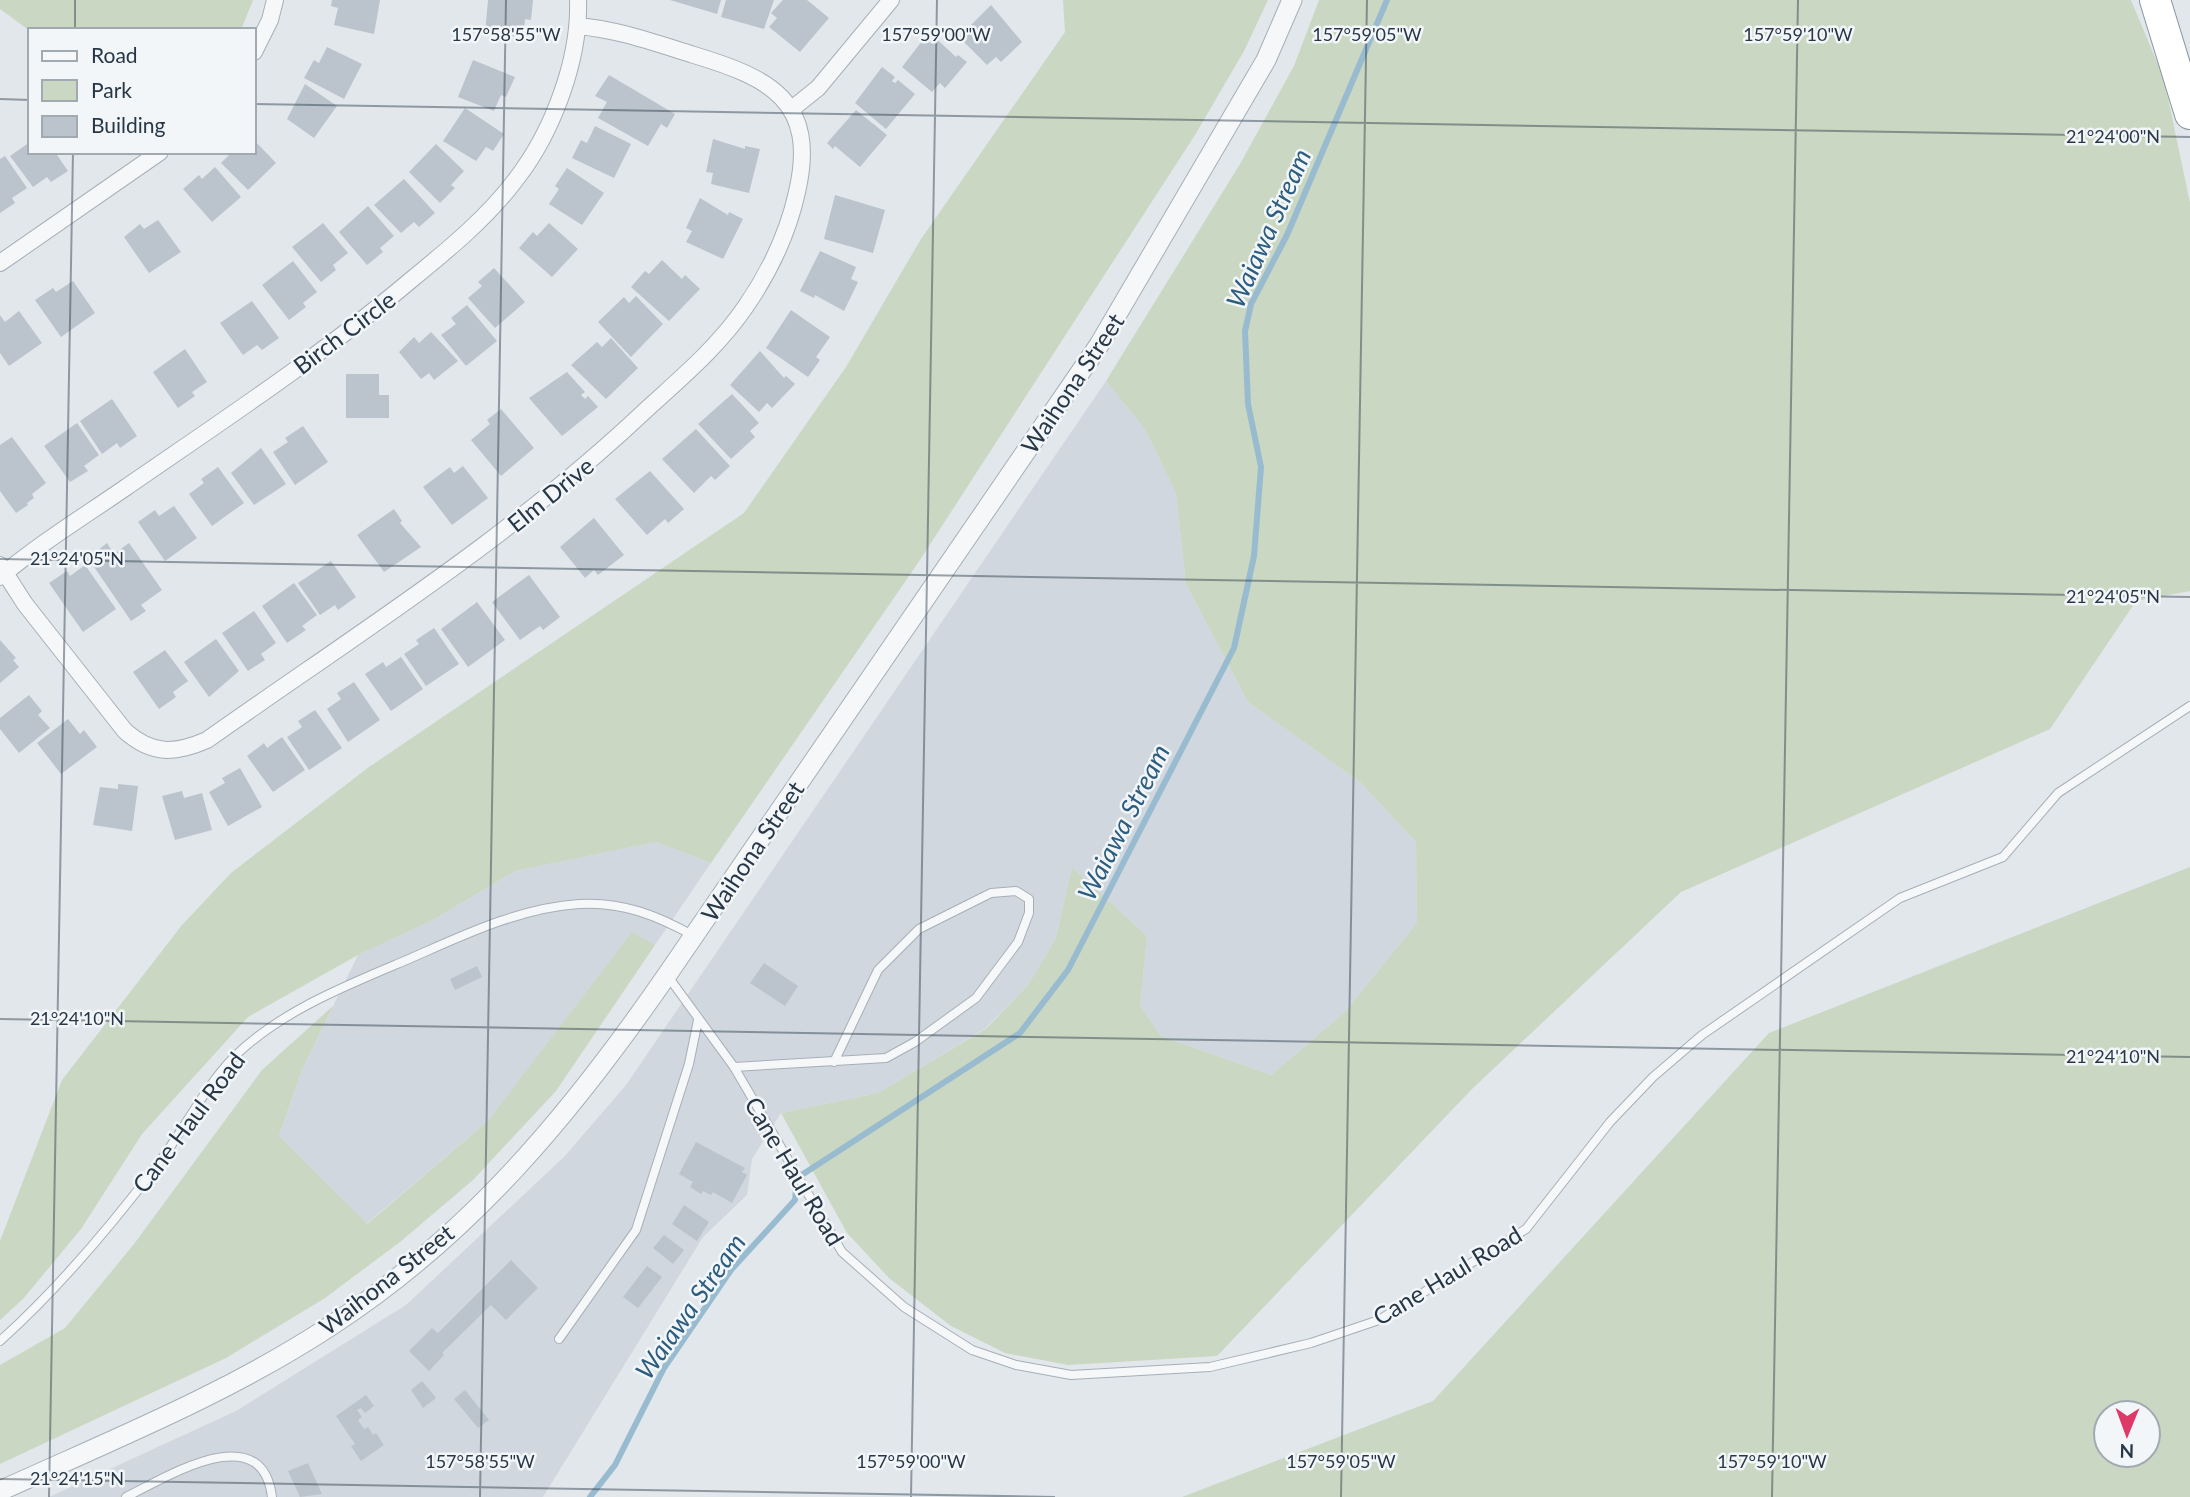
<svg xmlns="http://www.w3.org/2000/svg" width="2190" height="1497" font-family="Lato,sans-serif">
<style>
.built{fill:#d0d7de}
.green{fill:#cad7c2;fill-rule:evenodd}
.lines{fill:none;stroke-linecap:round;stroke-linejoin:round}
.stream{stroke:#99bbd0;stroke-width:6}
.building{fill:#bbc4cc}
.service-casing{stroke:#a6afb7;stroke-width:10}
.minor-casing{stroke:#a6afb7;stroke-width:18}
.tertiary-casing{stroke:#a6afb7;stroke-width:21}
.motorway-casing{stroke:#8797a4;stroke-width:32}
.service{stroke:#f5f7f9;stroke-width:8}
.minor{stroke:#f5f7f9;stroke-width:16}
.tertiary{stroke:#f5f7f9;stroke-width:19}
.motorway{stroke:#fff;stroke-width:30}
.ticks{fill:none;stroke:#283746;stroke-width:2;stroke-opacity:0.45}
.labels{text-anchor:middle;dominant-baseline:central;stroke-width:5;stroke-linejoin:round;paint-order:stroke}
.street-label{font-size:24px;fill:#283746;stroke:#f2f6f9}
.water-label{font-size:26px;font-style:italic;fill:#2c5c7f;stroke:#f2f6f9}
.ticks-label{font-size:18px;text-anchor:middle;fill:#283746;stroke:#f2f6f9;stroke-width:5;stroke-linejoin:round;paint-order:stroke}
</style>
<rect width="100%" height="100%" fill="#e2e7ec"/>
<path class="built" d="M1106 381 1145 429 1176 493 1186 584 1248 702 1360 782 1416 842 1417 923 1344 1013 1271 1075 1161 1036 1140 1006 1147 936 1072 867 1056 938 1028 985 986 1028 878 1093 781 1113 752 1159 747 1195 703 1237 543 1497H49L236 1411 406 1305 564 1157 626 1085Z
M656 842 711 863 655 945 632 933 488 1121 366 1224 279 1136 301 1072 358 955 431 921 515 871Z"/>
<path class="green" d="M0 0H253L241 30 30 31 0 9Z
M1063 0H1268L1244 51 1195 135 918 563 711 863 656 842 515 871 431 921 358 955 248 1017 142 1134 81 1229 23 1299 0 1320V1241L62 1080 182 925 231 873 369 767 744 513 846 367 921 239 1065 32Z
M1319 0H2131L2164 79 2190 203V591L2136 601 2050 729 1681 892 1472 1089 1217 1356 1068 1365 1005 1353 951 1326 889 1278 847 1233 781 1113 878 1093 987 1028 1028 985 1056 938 1072 867 1147 936 1140 1006 1161 1036 1271 1075 1344 1013 1417 923 1416 842 1360 782 1248 702 1186 584 1176 493 1145 429 1106 381 1240 164 1294 66Z
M2190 867V1497H1182L1433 1401 1769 1033ZM2106 1413H2148V1455H2106Z
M632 932 655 945 556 1091 473 1180 400 1242 325 1298 226 1358 0 1464V1365L65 1328 134 1244 262 1070 333 1006 301 1072 279 1136 367 1224 488 1121Z"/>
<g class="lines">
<path class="stream" d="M590 1497 615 1465 664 1368 731 1270 795 1200 797 1178 1020 1033 1068 970 1234 648 1254 556 1261 467 1248 404 1245 331 1251 304 1287 235 1387 0"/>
</g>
<path class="building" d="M332 0H380L374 34 334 25 338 8 331 6Z
M488 0H533L531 20 525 19 523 37 485 34Z
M670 0H721L717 14Z
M726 0H774L764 29 721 17Z
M783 0H807L829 18 800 52 769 27 777 18 771 13Z
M991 5 1022 42 1001 62 996 57 987 65 959 37Z
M929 32 956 57 958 55 967 62 945 88 940 83 932 92 902 67Z
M327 47 362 64 344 99 304 78 314 60 319 63Z
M473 60 515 77 506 97 501 95 494 111 458 97Z
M882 67 895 77 892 81 895 83 898 80 915 94 886 129 855 103Z
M609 75 675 114 667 128 661 124 648 146 598 118 607 102 595 96Z
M305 84 337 106 314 138 287 119Z
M465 108 504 134 493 151 486 147 476 161 443 141Z
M856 110 887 135 860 167 835 146 833 149 827 143Z
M595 126 631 144 614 178 572 158 581 140 587 143Z
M713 139 745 149V146L760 149 749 193 711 184 713 173 706 172Z
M254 140 276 163 248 190 221 163 232 152H254Z
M30 142V152H55L68 171 51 182 47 177 33 187 10 156Z
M436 144 464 171 451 185 455 188 440 203 409 172Z
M5 156 27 188 12 198 15 203 0 213V159Z
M215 167 241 197 212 222 183 189 199 175 202 179Z
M567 168 604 193 582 225 549 204 559 189 555 186Z
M404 179 435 213 419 227 414 222 401 233 374 205Z
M835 195 885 210 873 253 824 239Z
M700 198 728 215 729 212 743 219 723 259 686 242 692 231 686 228Z
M368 206 394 236 380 248 383 252 367 265 339 232Z
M158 220 181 252 149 273 124 237 140 224 144 229Z
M323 223 348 253 333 265 336 270 321 282 292 247Z
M549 223 578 249 552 277 519 248 533 232 537 236Z
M820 251 856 267 851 279 858 282 844 311 815 295 814 298 800 291Z
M662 260 682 279 685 275 700 289 669 321 631 287 645 271 649 274Z
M293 261 317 292 303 303 306 307 289 320 262 285Z
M494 268 525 302 495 328 468 298 482 286 478 282Z
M73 281 95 313 61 337 35 300 53 288 56 292Z
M636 296 663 324 631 357 598 322 624 297 629 303Z
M252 301 279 338 262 350 257 345 243 355 220 323Z
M467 305 497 341 466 366 441 335 456 324 451 318Z
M791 310 830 337 816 357 820 360 808 377 766 348Z
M19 311 42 343 9 366 0 353V315L5 322Z
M431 332 458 361 434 380 429 373 421 379 399 352 414 337 419 343Z
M611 338 638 368 606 399 571 365 597 342 602 347Z
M185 349 207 382 192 392 195 396 178 408 153 372Z
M760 351 784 378 786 376 795 384 772 408 767 403 759 412 730 385Z
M567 372 585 392 581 395 585 399 588 396 598 407 562 436 529 398Z
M346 374H379V395H389V418H346Z
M732 394 759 423 750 431 755 437 731 459 698 424Z
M112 399 137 436 120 448 117 443 102 454 80 421Z
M501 409 534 448 501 476 471 440 490 424 487 420Z
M77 423 99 455 84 466 88 471 70 482 44 446Z
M303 426 328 462 295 485 273 452 288 442 285 438Z
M696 429 730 466 715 480 711 476 694 493 662 459Z
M12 437 46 483 32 494 34 498 27 503 28 505 16 513 0 491V445Z
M261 448 286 484 254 505 231 473Z
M463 466 488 498 452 525 423 487 450 467 454 473Z
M218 467 244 503 212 526 189 494 204 483 201 479Z
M650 471 684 509 668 523 665 519 647 535 615 499Z
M174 506 197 538 165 561 138 522 155 510 159 516Z
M394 509 402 521 400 523 421 547 384 572 357 535Z
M594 518 624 555 598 575 594 570 585 578 560 547Z
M107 543 114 554 129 543 162 590 141 605 146 611 131 621 88 558Z
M331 561 356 597 338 610 335 605 320 615 298 583Z
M85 565 116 609 83 632 49 583 67 571 70 576Z
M529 575 560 617 543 630 540 626 520 640 492 602Z
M294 583 317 615 302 626 306 630 287 643 262 606Z
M477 602 505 640 468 667 441 629Z
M254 611 276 643 261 654 265 660 248 671 222 633Z
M434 628 459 664 426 686 404 654 419 644 416 640Z
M216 639 239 671 209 697 184 662Z
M0 640 16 658 13 660 19 667 0 683Z
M165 650 188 681 173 692 176 697 159 709 133 672Z
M401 657 423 689 391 711 365 674 383 662 386 667Z
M354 682 380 720 348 742 327 709 341 699 337 693Z
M29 695 42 711 38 715 50 728 19 753 0 729V718Z
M315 710 342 748 309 770 287 737 302 727 298 721Z
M68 719 80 734 84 730 97 747 61 774 37 743Z
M282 737 305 770 273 792 247 756 264 743 267 748Z
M240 768 262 807 228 826 209 792 225 783 222 778Z
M118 784 138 786 132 831 93 825 100 787 118 789Z
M182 791 184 798 202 793 212 830 175 840 162 796Z
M764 963 798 986 785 1006 750 983Z
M477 966 482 977 455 990 450 979Z
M696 1142 745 1168 742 1172 747 1175 732 1203 713 1192 711 1195 703 1191 701 1194 690 1187 693 1182 679 1174Z
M684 1205 709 1222 697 1241 672 1224Z
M664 1235 684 1250 673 1264 653 1248Z
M511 1260 538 1288 506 1320 491 1305 442 1353 444 1355 429 1371 409 1351 432 1328 438 1333Z
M647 1266 662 1277 638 1308 623 1297Z
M422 1381 436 1398 423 1408 411 1390Z
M465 1390 489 1420 478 1428 454 1399Z
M366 1395 374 1406 365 1413 361 1408 357 1410 362 1417 358 1420 364 1429 368 1427 373 1435 376 1433 384 1445 361 1461 351 1446 355 1444 336 1416Z
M308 1463 322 1494 300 1497 288 1471Z"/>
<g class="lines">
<g class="service-casing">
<path id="service" d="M667 975 734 1067 842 1252 904 1307 972 1350 1016 1365 1071 1375 1210 1367 1311 1343 1379 1320 1526 1229 1610 1122 1653 1077 1702 1035 1900 898 2003 857 2058 793 2190 706
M734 1067 886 1058 915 1042 976 998 1018 942 1029 913V899L1016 891 991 893 919 929 878 970 834 1062
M559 1339 636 1230 689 1064 698 1020
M0 1341C58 1289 111 1226 158 1164 184 1130 205 1086 235 1056 282 1010 350 984 409 959 464 935 519 908 579 904 622 901 658 916 694 936
M126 1497C165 1478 262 1416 272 1497"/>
</g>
<g class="minor-casing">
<path id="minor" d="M254 52 270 20 275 0
M793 108 818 88 891 0
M0 263 160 152
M0 565 25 604 125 731C152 755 175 754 207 740 357 634 513 536 647 409 682 377 719 346 746 306 770 271 788 233 797 192 818 101 770 78 694 55 655 43 617 29 577 26
M0 577C39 544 83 517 125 488 222 421 321 356 411 280 449 249 488 217 517 178 553 131 580 59 578 0"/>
</g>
<g class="tertiary-casing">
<path id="tertiary" d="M0 1491C112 1440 229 1393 332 1325 473 1233 573 1111 667 975L1099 345 1266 60 1292 0"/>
</g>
<g class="motorway-casing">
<path id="motorway" d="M2155 0 2190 114"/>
</g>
<use href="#service" class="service"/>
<use href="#minor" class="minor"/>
<use href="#tertiary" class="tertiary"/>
<use href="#motorway" class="motorway"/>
</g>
<path class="ticks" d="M75 30V0M0 99 30 100M254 104 2190 137M0 559 2190 597M0 1019 2190 1057M0 1479 1055 1497M49 1497 73 152M480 1497 506 0M911 1497 937 0M1341 1497 1367 0M1772 1497 1798 0"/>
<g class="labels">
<g class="street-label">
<text transform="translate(344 332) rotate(-37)">Birch Circle</text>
<text transform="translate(1072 383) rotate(-56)">Waihona Street</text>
<text transform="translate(550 494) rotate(-39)">Elm Drive</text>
<text transform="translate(752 851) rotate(-56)">Waihona Street</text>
<text transform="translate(188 1122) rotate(-53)">Cane Haul Road</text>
<text transform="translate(795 1171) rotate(59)">Cane Haul Road</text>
<text transform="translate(1447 1275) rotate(-31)">Cane Haul Road</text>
<text transform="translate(386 1279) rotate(-38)">Waihona Street</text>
</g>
<g class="water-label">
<text transform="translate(1268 228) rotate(-66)">Waiawa Stream</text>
<text transform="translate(1123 822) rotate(-63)">Waiawa Stream</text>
<text transform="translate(690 1306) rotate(-55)">Waiawa Stream</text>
</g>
</g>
<g class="ticks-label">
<text x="506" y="41">157°58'55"W</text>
<text x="936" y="41">157°59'00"W</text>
<text x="1367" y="41">157°59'05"W</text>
<text x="1798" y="41">157°59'10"W</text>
<text x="2113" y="143">21°24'00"N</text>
<text x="77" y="565">21°24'05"N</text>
<text x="2113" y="603">21°24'05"N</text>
<text x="77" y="1025">21°24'10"N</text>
<text x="2113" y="1063">21°24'10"N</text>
<text x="480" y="1468">157°58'55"W</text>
<text x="911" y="1468">157°59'00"W</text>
<text x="1341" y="1468">157°59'05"W</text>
<text x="1772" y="1468">157°59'10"W</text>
<text x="77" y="1485">21°24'15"N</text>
</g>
<rect x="28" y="28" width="228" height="126" fill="#f2f6f9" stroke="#a1aab1" stroke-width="2"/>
<rect x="42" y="51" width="35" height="10" fill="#f5f7f9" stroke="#a1aab1" stroke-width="2"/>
<text x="91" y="63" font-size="21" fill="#283746">Road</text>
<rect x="42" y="80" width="35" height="21" fill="#cad7c2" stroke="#a1aab1" stroke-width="2"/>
<text x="91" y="98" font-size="21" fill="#283746">Park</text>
<rect x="42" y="116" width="35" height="21" fill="#bbc4cc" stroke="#a1aab1" stroke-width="2"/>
<text x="91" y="133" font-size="21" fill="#283746">Building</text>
<g transform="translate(2127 1434) rotate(181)"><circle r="33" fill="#f2f6f9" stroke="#a1aab1" stroke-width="2"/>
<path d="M0-5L12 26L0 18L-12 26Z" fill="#de3a68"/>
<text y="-10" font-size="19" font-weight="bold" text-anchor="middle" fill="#283746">N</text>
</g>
</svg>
